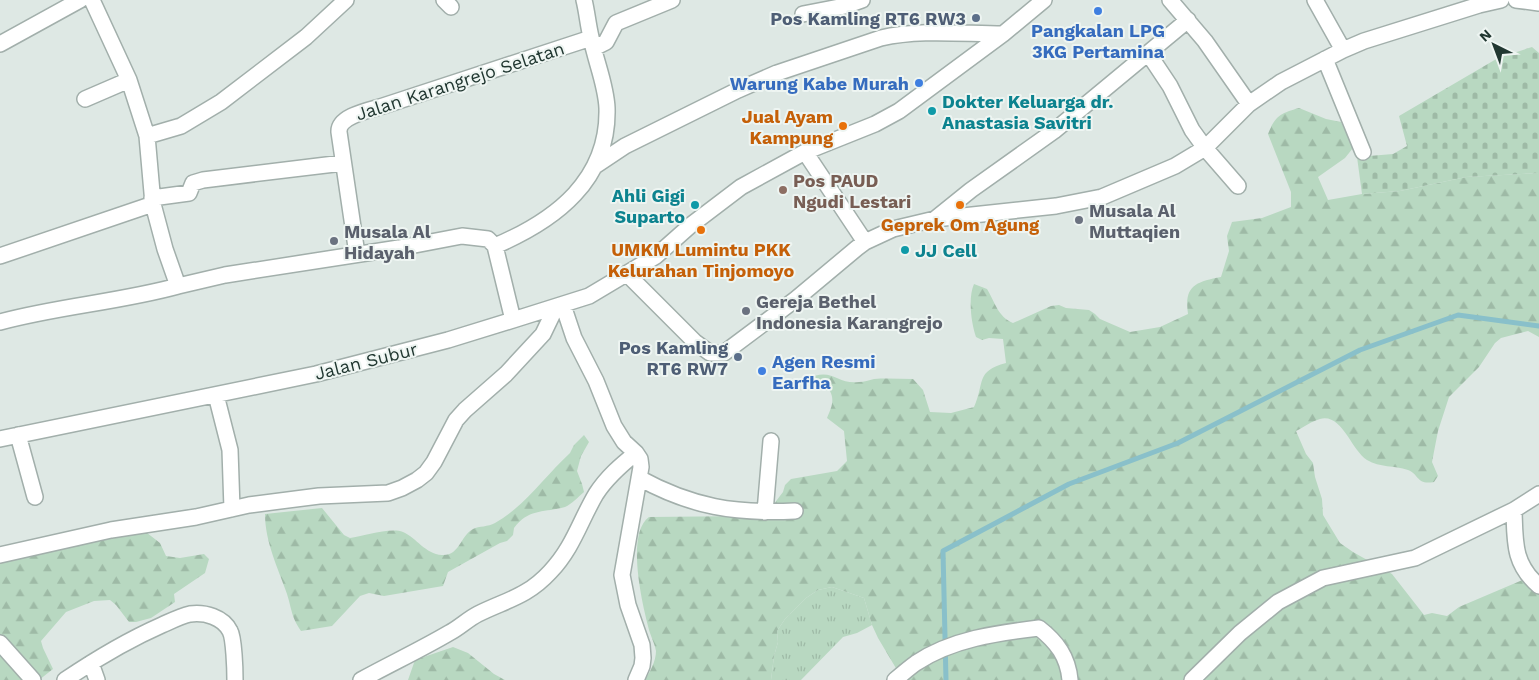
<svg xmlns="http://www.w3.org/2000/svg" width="1539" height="680" font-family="'Work Sans',sans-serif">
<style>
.grass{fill:url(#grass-tufts)}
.forest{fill:url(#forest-firs)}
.cemetery{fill:url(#cemetery-stones)}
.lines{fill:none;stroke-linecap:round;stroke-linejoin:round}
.stream{stroke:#89c0ca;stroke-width:5}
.street-casing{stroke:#a2afab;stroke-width:18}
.street{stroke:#fff;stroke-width:15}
.shop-dot{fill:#3f7fe0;stroke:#eef5f2;stroke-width:2}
.service-dot{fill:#5c6f8a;stroke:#eef5f2;stroke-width:2}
.culture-dot{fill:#0f9aa8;stroke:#eef5f2;stroke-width:2}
.food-dot{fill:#e8710a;stroke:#eef5f2;stroke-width:2}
.education-dot{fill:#8d6e63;stroke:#eef5f2;stroke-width:2}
.worship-dot{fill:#6b7280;stroke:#eef5f2;stroke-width:2}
.labels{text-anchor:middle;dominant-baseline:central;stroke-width:4;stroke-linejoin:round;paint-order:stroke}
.service-label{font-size:18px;font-weight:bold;fill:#4e5e75;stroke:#eef5f2;text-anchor:end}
.shop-label{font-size:18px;font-weight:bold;fill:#366cbe;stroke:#eef5f2}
.street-label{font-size:18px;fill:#213731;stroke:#eef5f2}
.culture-label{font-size:18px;font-weight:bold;fill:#0d838f;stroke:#eef5f2;text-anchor:start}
.food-label{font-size:18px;font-weight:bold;fill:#c56008;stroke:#eef5f2}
.education-label{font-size:18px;font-weight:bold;fill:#785e54;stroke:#eef5f2;text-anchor:start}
.worship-label{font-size:18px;font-weight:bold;fill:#5b616d;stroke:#eef5f2;text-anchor:start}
</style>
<defs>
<pattern id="grass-tufts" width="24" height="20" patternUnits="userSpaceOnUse" patternTransform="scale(1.25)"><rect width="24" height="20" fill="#b8d8c1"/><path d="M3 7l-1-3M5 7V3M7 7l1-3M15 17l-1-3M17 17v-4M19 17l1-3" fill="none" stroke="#9ebaa6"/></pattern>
<pattern id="forest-firs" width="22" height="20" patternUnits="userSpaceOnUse" patternTransform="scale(1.25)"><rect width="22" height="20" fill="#b8d8c1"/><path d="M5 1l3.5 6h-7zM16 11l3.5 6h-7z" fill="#9ebaa6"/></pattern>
<pattern id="cemetery-stones" width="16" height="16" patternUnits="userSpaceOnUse" patternTransform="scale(1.25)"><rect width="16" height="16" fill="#b8d8c1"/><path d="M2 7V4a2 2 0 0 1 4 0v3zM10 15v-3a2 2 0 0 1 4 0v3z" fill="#9ebaa6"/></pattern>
</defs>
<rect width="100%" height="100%" fill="#dee8e4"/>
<path class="grass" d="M832 587 864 598 872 625 857 633 843 637 801 680H771L774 656 778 642 777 631 785 619 806 598 818 590Z"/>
<path class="forest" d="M1299 108 1326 119 1341 122 1353 148 1345 158 1318 177 1328 200 1362 194 1400 191 1466 177 1539 173V337L1528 331 1501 338 1495 343 1479 367 1449 397 1438 431 1432 462 1438 476 1434 482C1416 485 1420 475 1408 470 1394 465 1380 468 1367 460 1351 450 1342 413 1320 419 1312 421 1304 427 1296 431L1306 454 1313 463 1315 477 1322 499 1323 515 1340 543 1353 552 1392 574 1424 615 1432 613 1447 616 1459 607 1539 573V680H903L878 638 872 625 864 598 832 587 818 590 806 598 785 619 777 631 778 642 774 656 771 680H645C650 672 656 661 656 651 655 645 652 639 650 633 643 608 625 534 649 517L749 516 767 513 783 492 785 485 791 479 837 471 847 461 844 431 827 418C831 408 835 401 830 391L816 389 808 386 807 379C832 366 837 385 859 382 864 382 869 380 874 379 887 378 900 379 913 379L923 390 930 412 951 413 974 407C985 383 975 371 1006 363L1003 339 989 338 982 340 976 337C971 323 968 297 974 284L987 289C995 302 998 317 1013 323L1051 306 1059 305 1066 308 1089 310 1095 314 1100 319 1130 332 1160 327 1188 314C1184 286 1195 282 1221 277L1229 251 1227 236 1232 222 1262 218 1291 207V192L1268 134C1275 116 1281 113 1299 108Z
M584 435 589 442 581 456 577 471 582 484 584 492C578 497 572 504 565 507 544 513 529 508 514 528L513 535 507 541 500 543 448 572 443 586 384 596 369 593 360 596 332 626 301 631C291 616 292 610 287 594 278 568 265 542 265 514L322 508 344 535 350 538C363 536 391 527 403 532 417 538 425 554 442 555 460 556 460 536 473 529 479 526 488 527 495 523 525 506 545 476 570 453L574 445Z
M142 529 160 543 166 556 180 558 204 554 209 559 205 573 174 594 175 602 151 618 136 622H129L116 605 110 600 94 601 66 612 41 641 43 648 53 669 39 680H0V559Z
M453 647 468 653 494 674 505 680H408L415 660Z"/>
<path class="cemetery" d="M1532 47 1539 53V173L1466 177 1400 191 1362 194 1357 157 1393 154 1407 146 1399 116 1498 58Z"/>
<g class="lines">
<path class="stream" d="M946 680 943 551 1069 484 1178 443 1360 350 1458 315 1539 326"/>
<g class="street-casing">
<path id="street" d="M92 0 129 80 147 136 153 204 165 249 178 286 225 275 399 248 462 236 488 239 495 246C556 220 609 180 607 108 606 84 595 60 591 37 588 25 587 12 584 0
M444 0 451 7
M1170 0 1205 41 1249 104
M1315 0 1343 50
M1516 0 1539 3
M803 14 845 6 862 0
M0 44 80 0
M594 48 606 42 616 23 672 0
M1148 53 1170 86 1192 130 1205 148 1238 186
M1325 59 1363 152
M85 99 129 80
M147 136 181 126 221 102 306 37 346 0
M805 152 865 242
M595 166 625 146 738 90 777 73 881 38C920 29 963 34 1003 34
M152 198 189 193 193 183 203 180 343 163
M935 219 971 190 1054 131 1188 20
M495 246 513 320 589 296 656 256 691 225 741 187 805 152 875 124 899 111 1003 34 1044 0
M357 254 339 132C338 116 370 110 383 106L591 38
M0 256 153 204
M627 274 695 342 710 353H724L796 299 857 248 865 242 893 229 935 219 1056 206 1102 197 1175 166 1205 148 1249 104 1281 82 1343 50 1364 41 1479 5 1501 0
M563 305 574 338 596 381 614 426 624 442 636 453 640 459 641 467 622 575 628 605 642 645 643 658 642 666 636 680
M0 322C59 306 120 302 178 286
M216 395 230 450 232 509
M18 435 35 497
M0 439 316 374 448 340 513 320
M639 478C692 507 735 514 795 511
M1514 510C1515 541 1513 564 1539 586
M765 512 771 441
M0 555 111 530 196 517 249 505 319 496 388 493 402 488 417 480 426 473 434 462 456 420 465 410 506 374 543 334 556 307
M0 643 33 680
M91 663 97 680
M65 680C96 659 128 640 162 625 171 621 181 616 190 614 205 612 223 617 230 631 234 638 235 670 235 680
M361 680C390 664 420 650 449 633 459 628 468 619 478 614 506 600 527 597 550 572 573 548 580 521 596 494 607 477 621 465 636 453
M895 680C902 674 909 668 916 663 952 639 997 633 1039 628 1057 642 1068 657 1070 680
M1192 680 1240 633 1278 602 1323 578 1415 558 1514 510 1539 494"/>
</g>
<use href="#street" class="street"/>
</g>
<g class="shop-dot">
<circle cx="1098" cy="11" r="5"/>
<circle cx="919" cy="83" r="5"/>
<circle cx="762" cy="371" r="5"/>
</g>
<g class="service-dot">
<circle cx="976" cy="18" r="5"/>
<circle cx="738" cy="357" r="5"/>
</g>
<g class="culture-dot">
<circle cx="932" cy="111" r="5"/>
<circle cx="695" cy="205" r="5"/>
<circle cx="905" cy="250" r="5"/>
</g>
<g class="food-dot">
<circle cx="843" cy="126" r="5"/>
<circle cx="960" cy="205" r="5"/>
<circle cx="701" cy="230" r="5"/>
</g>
<circle class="education-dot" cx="783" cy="190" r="5"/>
<g class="worship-dot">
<circle cx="1079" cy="220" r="5"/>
<circle cx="334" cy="241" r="5"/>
<circle cx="746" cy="311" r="5"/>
</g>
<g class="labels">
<g class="service-label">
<text x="966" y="18">Pos Kamling RT6 RW3</text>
<text x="728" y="347">Pos Kamling<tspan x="728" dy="21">RT6 RW7</tspan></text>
</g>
<g class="shop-label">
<text x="1098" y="30">Pangkalan LPG<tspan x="1098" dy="21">3KG Pertamina</tspan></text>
<text x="909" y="83" text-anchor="end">Warung Kabe Murah</text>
<text x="772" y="361" text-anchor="start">Agen Resmi<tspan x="772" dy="21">Earfha</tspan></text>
</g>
<g class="street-label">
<text transform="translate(460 81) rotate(-18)">Jalan Karangrejo Selatan</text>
<text transform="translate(366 361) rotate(-14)">Jalan Subur</text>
</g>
<g class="culture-label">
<text x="942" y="101">Dokter Keluarga dr.<tspan x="942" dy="21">Anastasia Savitri</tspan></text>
<text x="685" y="195" text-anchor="end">Ahli Gigi<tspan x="685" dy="21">Suparto</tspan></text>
<text x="915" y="250">JJ Cell</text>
</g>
<g class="food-label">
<text x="833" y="116" text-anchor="end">Jual Ayam<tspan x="833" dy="21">Kampung</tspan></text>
<text x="960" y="224">Geprek Om Agung</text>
<text x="701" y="249">UMKM Lumintu PKK<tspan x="701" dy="21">Kelurahan Tinjomoyo</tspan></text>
</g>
<g class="education-label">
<text x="793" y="180">Pos PAUD<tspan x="793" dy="21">Ngudi Lestari</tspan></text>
</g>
<g class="worship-label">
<text x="1089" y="210">Musala Al<tspan x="1089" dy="21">Muttaqien</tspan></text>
<text x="344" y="231">Musala Al<tspan x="344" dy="21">Hidayah</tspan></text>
<text x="756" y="301">Gereja Bethel<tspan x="756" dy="21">Indonesia Karangrejo</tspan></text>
</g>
</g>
<g transform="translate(1494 45) rotate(318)" stroke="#eef5f2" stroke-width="4" paint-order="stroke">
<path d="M0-4L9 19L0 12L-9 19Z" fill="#213731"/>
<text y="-8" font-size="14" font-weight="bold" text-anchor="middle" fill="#213731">N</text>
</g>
</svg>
